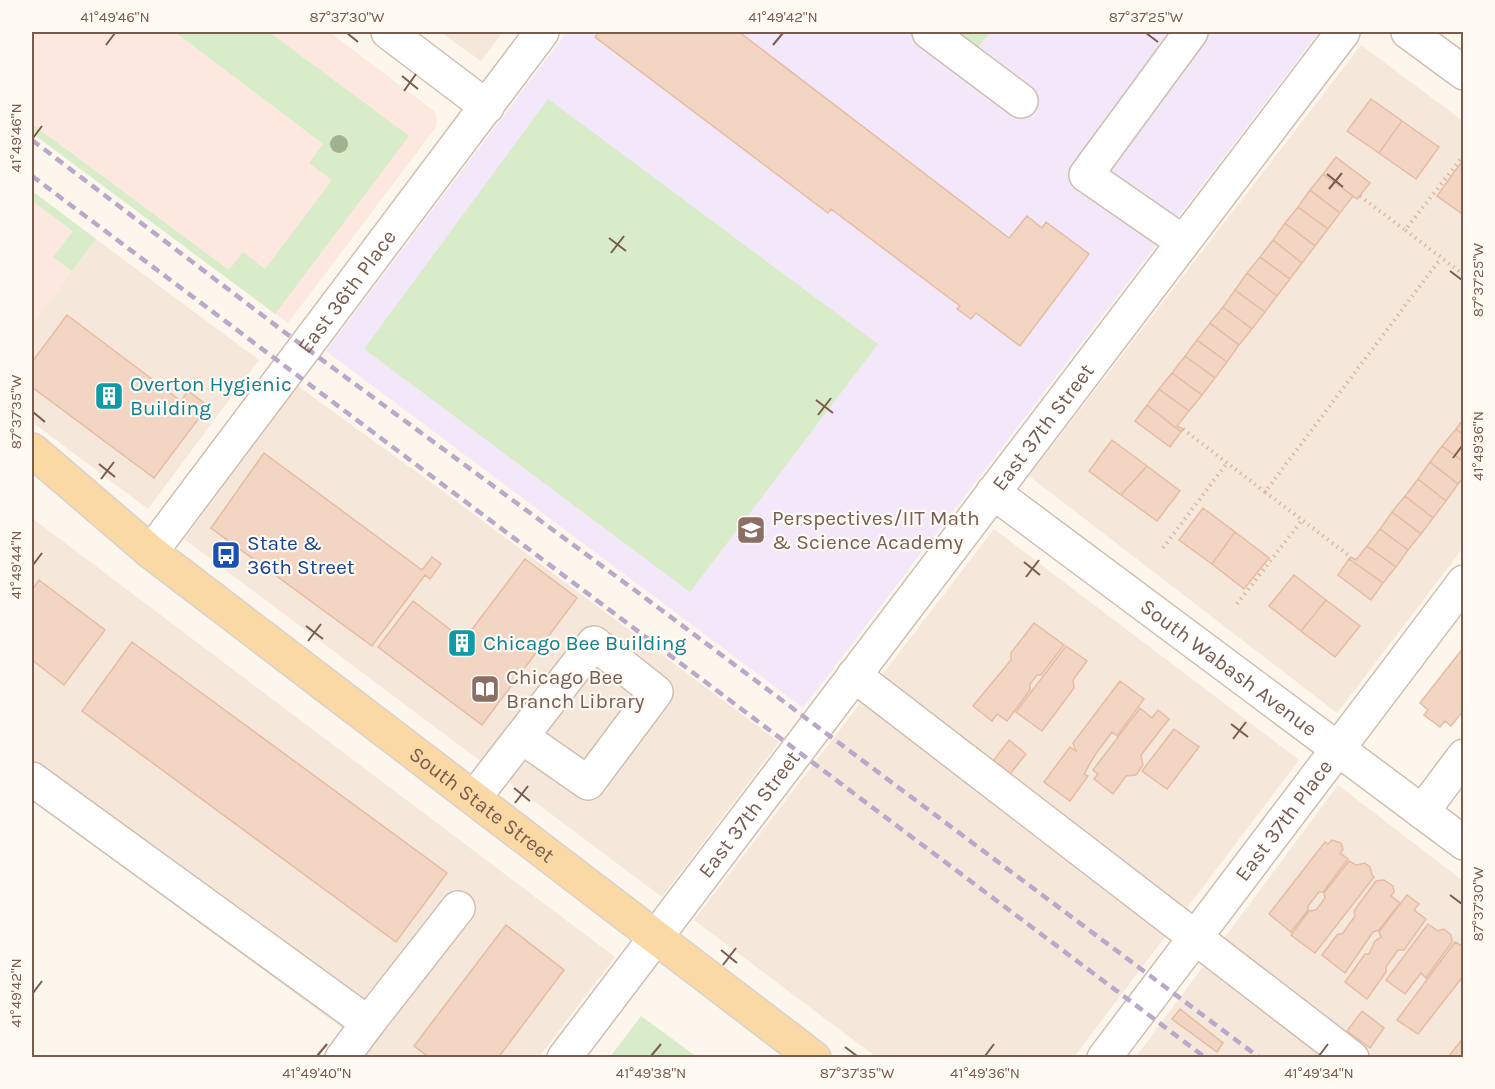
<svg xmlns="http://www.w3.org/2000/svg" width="1495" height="1089" font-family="Karla,sans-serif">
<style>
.residential{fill:#f5e8da}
.commercial{fill:#fde8e0}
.education{fill:#f3e8fa}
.green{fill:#d8ecc9}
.building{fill:#f3d5c3;stroke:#e6bba3;stroke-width:1.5}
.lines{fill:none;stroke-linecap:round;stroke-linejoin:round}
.minor-casing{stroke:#d1beb0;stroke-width:36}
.major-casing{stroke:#dad1cd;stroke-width:36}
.path{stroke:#d9b8a5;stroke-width:4;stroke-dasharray:1.5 4.5;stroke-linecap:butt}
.minor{stroke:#fff;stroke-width:33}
.major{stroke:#fbd9a5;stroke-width:33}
.rail{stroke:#b9a8c9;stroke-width:4.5;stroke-dasharray:9 6;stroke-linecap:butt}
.tree{fill:#a0b28e}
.ticks{fill:none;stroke:#7a5c4d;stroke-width:2}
.labels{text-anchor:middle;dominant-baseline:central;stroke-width:4.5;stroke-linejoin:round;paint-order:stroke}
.street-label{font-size:21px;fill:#7a5c4d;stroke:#fffaf3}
.culture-label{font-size:21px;fill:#0d838f;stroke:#fffaf3;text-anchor:start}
.education-label{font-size:21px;fill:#785e54;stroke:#fffaf3;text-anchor:start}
.transit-label{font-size:21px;fill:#164399;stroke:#fffaf3;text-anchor:start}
.neatline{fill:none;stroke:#7a5c4d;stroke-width:2}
.ticks-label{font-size:15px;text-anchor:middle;fill:#7a5c4d}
</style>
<rect width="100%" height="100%" fill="#fdf6ec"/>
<path class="residential" d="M440 32H503L481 61Z
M1361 45 1463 121V548L1337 713 1029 476Z
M96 239 259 360 148 509 32 422V324Z
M298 386 440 489 779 742 662 897 184 539Z
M32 518 615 957 539 1057H331L349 1033 32 800Z
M994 529 1299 760 1074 1057H876L694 920Z
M1338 785 1463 881V1057L1135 1058Z"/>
<path class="commercial" d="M32 32H329L434 111 437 119 436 127 288 323 32 133Z
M32 191 96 239 32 324Z"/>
<path class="education" d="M567 32H1319L803 708 326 351Z"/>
<path class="green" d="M175 32H269L409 136 275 314 32 133V124L229 270 243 252 265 269 332 180 309 163 323 144Z
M940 32H990L972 56Z
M548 99 878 344 690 592 364 349Z
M32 191 96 239 72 271 53 257 73 231 32 201Z
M641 1016 697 1057H610Z"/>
<path class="building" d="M599 32H739L1009 238 1027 216 1042 228 1046 222 1089 254 1020 346 976 313 971 319 957 309 960 306 831 209 828 213 595 37Z
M1371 99 1402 121 1379 153 1347 131Z
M1402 121 1439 147 1416 179 1379 153Z
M1336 157 1370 183 1357 199 1323 174Z
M1460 164 1464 166V215L1437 196Z
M1323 174 1353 196 1340 213 1310 190Z
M1310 190 1340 213 1328 229 1298 207Z
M1298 207 1328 229 1315 246 1285 223Z
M1285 223 1315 246 1302 263 1273 240Z
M1273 240 1302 263 1290 279 1260 257Z
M1260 257 1290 279 1277 296 1247 273Z
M1247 273 1277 296 1265 312 1235 290Z
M1235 290 1265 312 1252 329 1223 307Z
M1223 307 1252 329 1239 345 1210 323Z
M67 315 181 401 188 391 208 406 154 478 32 387V362Z
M1210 323 1239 345 1227 362 1197 340Z
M1197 340 1227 362 1215 378 1185 356Z
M1185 356 1215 378 1202 395 1172 373Z
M1172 373 1202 395 1189 411 1159 389Z
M1159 389 1189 411 1177 426 1183 429 1181 432 1147 405Z
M1147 405 1181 432 1170 447 1135 421Z
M1464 418V435L1456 429Z
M1456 429 1464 435V462L1442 446Z
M1112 440 1147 466 1121 495 1089 471Z
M1442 446 1464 462V477L1458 484 1430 462Z
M264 453 422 570 432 557 441 564 430 579 425 575 372 646 211 528Z
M1430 462 1458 484 1446 501 1418 479Z
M1147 466 1180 491 1157 521 1121 495Z
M1418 479 1446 501 1433 518 1405 496Z
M1405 496 1433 518 1421 534 1392 512Z
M1203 508 1235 532 1212 564 1179 540Z
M1392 512 1421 534 1408 550 1380 529Z
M1380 529 1408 550 1396 567 1367 546Z
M1235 532 1269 558 1244 589 1212 564Z
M1367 546 1396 567 1383 583 1349 559 1351 557 1356 560Z
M525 559 577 598 482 725 378 647 413 601 464 640Z
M1349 559 1383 583 1371 600 1338 575Z
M1294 575 1326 600 1301 631 1269 606Z
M39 580 105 630 64 685 32 660V590Z
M1326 600 1360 626 1335 657 1301 631Z
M1034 623 1064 645 1041 675H1037L1030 684V690L1007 721 997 714 992 721 973 706 1011 660V653Z
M132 642 447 873 396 942 82 711Z
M1066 646 1087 661 1073 680 1074 688 1042 731 1016 712Z
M1464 647V710L1451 726 1445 721 1440 727 1424 715 1428 710 1420 703Z
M1120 681 1144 699 1117 736 1112 732 1095 755 1084 774 1088 776 1070 801 1044 782 1070 747 1076 751 1073 743Z
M1140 708 1152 718 1158 710 1169 719 1141 755 1143 765 1136 775 1126 776 1113 794 1094 779 1098 774 1093 770Z
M1174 729 1199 747 1167 789 1142 771Z
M1009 740 1026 754 1010 774 993 761Z
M1332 840 1341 843 1343 849 1340 853 1348 859 1323 892H1319L1308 906V910L1291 932 1269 914 1325 842 1328 844Z
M1349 861 1356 865 1365 863 1370 867 1372 875 1374 877 1315 953 1291 935 1309 911 1316 910 1325 898 1324 893Z
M1384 880 1393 886 1394 892 1391 896 1400 903 1379 930 1373 932 1345 973 1322 955 1337 935 1343 933 1355 916 1354 911 1376 881Z
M1407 895 1419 904 1414 910 1426 919 1404 950H1398L1386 967V972L1367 999 1345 982 1365 954H1369L1375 941 1381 937 1379 932Z
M1428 924 1438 931 1444 929 1451 935 1452 942 1426 978 1421 973 1405 994 1386 980Z
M506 925 564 970 498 1058H430L414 1046Z
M1455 942 1464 947V975L1418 1034 1397 1020Z
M1180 1009 1223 1043 1217 1052 1172 1019Z
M1362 1011 1384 1028 1370 1048 1347 1031Z
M1464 1037V1058H1451L1449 1056Z"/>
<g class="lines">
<g class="minor-casing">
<g id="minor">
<path d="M388 32 487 107"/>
<path d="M929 32 1021 101"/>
<path d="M1408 32 1464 73"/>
<path d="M1183 242 1086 175 1191 32"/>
<path id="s1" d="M993 492 1464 843"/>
<path id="s2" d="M151 552 542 32"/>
<path d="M854 675 1352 1058"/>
<path d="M32 779 368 1023 342 1058"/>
<path d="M474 798 594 643 656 692 588 783 522 737"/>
<path d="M1422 812 1464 756"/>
<path d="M368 1023 458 908"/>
<path id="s3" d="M564 1058 1343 32"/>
<path id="s4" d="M1104 1058 1464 582"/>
</g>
</g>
<g class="major-casing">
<g id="major">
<path id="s5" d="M32 450 151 552 814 1058"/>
</g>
</g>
<path class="path" d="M1464 155 1405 230 1464 275
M1360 196 1405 230
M1183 429 1265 492 1441 258
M1265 492 1351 557
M1163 548 1227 463
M1237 604 1302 520"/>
<use href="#minor" class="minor"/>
<use href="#major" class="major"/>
<path class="rail" d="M32 140 287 334 640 594 1260 1058
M32 176 1206 1058"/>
</g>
<circle class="tree" cx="339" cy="144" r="9"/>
<path class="ticks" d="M347 33 358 42M1146 33 1158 42M106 45 115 33M773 45 783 33M402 76 418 89M404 91 416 74M33 138 42 126M1327 174 1343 187M1329 189 1342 173M609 238 626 251M611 253 624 236M1450 271 1462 280M816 400 833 413M33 412 45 422M818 415 831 398M1453 458 1462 446M99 464 115 477M101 479 114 462M1024 562 1040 575M33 565 42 553M1026 577 1039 560M306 626 323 639M308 641 321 624M1231 724 1248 737M1233 739 1246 722M514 788 530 801M515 803 528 786M1450 895 1462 904M721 950 737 963M723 965 736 948M33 993 42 981M845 1047 857 1056M317 1056 327 1044M651 1056 661 1044M985 1056 994 1044M1319 1056 1328 1044"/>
<defs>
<g id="building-square" transform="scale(1.5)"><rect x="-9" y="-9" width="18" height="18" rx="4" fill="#0f9aa8" stroke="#fffaf3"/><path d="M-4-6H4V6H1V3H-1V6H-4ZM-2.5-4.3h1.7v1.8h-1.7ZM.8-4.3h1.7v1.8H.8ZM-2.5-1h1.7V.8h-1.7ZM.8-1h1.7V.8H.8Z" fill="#fff"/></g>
<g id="school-square" transform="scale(1.5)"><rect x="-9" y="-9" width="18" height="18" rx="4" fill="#8d6e63" stroke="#fffaf3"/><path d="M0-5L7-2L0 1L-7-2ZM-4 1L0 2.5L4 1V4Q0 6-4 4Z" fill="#fff"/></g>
<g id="bus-square" transform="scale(1.5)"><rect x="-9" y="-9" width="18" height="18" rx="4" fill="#1a4fb4" stroke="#fffaf3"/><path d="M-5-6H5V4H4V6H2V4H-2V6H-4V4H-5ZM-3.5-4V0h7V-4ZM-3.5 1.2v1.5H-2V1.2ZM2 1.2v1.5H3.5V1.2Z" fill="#fff"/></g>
<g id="library-square" transform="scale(1.5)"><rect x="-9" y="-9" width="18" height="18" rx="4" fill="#8d6e63" stroke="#fffaf3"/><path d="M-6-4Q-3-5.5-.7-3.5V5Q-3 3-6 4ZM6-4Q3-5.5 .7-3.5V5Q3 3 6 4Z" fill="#fff"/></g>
</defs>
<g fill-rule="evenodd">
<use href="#building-square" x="109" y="396"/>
<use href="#school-square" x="751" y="530"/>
<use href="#bus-square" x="226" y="555"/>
<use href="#building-square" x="462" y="643"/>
<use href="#library-square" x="485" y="689"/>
</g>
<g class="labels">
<g class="street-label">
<text stroke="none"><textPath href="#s2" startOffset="326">East 36th Place</textPath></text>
<text stroke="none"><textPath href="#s3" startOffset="792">East 37th Street</textPath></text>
<text stroke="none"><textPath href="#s1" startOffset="294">South Wabash Avenue</textPath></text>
<text stroke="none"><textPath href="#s5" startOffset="573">South State Street</textPath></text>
<text stroke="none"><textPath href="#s3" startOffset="306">East 37th Street</textPath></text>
<text stroke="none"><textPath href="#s4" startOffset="298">East 37th Place</textPath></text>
</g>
<g class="culture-label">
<text x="130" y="384">Overton Hygienic<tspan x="130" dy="24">Building</tspan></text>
<text x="483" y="643">Chicago Bee Building</text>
</g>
<g class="education-label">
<text x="772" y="518">Perspectives/IIT Math<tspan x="772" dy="24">&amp; Science Academy</tspan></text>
<text x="506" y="677">Chicago Bee<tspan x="506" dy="24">Branch Library</tspan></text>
</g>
<g class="transit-label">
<text x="247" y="543">State &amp;<tspan x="247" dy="24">36th Street</tspan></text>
</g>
</g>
<rect width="1495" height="1089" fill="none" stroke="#fffaf3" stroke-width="66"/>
<rect x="33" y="33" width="1429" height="1023" class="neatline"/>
<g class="ticks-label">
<text x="115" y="22">41°49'46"N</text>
<text x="347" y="22">87°37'30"W</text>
<text x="783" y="22">41°49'42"N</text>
<text x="1146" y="22">87°37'25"W</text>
<text transform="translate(16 138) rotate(-90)" y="5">41°49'46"N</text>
<text transform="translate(1478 280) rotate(-90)" y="5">87°37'25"W</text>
<text transform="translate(16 412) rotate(-90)" y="5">87°37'35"W</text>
<text transform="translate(1478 446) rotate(-90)" y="5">41°49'36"N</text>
<text transform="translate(16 565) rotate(-90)" y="5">41°49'44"N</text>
<text transform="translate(1478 904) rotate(-90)" y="5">87°37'30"W</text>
<text transform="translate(16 993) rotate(-90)" y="5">41°49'42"N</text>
<text x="317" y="1078">41°49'40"N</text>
<text x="651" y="1078">41°49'38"N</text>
<text x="857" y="1078">87°37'35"W</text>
<text x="985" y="1078">41°49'36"N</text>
<text x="1319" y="1078">41°49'34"N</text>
</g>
</svg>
